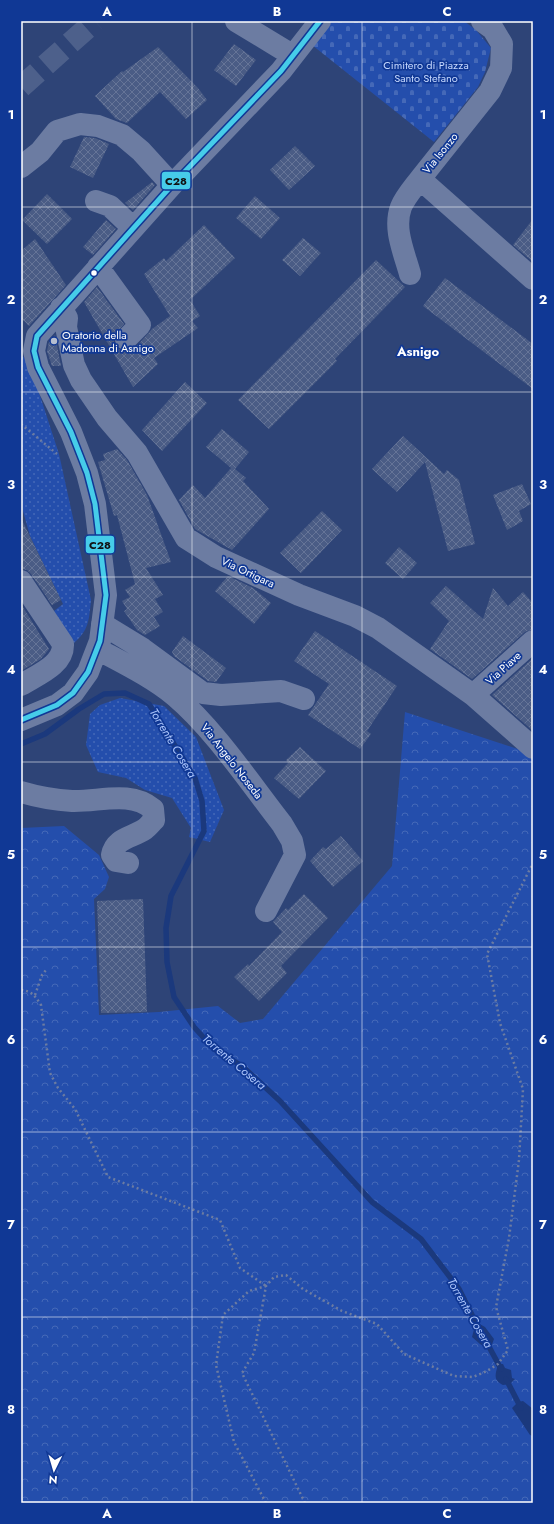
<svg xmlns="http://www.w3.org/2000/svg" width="554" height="1524" font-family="Jost,sans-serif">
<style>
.grass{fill:url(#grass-dots)}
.forest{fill:url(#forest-crowns)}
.cemetery{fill:url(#cemetery-stones)}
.water{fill:#1b397d}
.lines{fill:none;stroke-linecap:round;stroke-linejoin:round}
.stream{stroke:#1b397d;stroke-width:5.5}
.building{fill:url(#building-cross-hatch)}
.highway-tunnel{stroke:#4d608b;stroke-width:22;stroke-dasharray:22 11;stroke-linecap:butt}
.path{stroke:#6c7ca2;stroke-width:2.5;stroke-dasharray:2 3;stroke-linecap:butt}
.minor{stroke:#6c7ca2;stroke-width:22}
.bus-1-casing{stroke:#103895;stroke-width:8}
.bus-1{stroke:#46cce9;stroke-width:5}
.grid{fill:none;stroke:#fff;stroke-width:1;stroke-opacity:0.55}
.bus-dot{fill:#fff;stroke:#103895;stroke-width:1.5}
.poi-dot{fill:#b6becf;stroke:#103895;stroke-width:1.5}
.labels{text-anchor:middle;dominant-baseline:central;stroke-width:3.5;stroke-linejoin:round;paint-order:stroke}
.park-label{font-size:11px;fill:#c6d8fe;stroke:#103895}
.street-label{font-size:11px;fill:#fff;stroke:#103895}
.poi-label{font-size:11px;fill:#fff;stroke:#103895;text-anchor:start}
.water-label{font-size:12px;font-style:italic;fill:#aac4fb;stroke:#103895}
.quarter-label{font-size:13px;font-weight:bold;fill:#fff;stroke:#103895}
.line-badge{stroke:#103895;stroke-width:1.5}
.pale-badge-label{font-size:11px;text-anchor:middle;font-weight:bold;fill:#111}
.neatline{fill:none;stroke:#fff;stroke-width:1.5}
.grid-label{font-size:13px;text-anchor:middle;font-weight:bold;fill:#fff}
</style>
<defs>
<pattern id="grass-dots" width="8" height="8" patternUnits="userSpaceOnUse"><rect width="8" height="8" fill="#244eac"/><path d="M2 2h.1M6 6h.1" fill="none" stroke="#4569b8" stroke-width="1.8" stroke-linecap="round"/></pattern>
<pattern id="forest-crowns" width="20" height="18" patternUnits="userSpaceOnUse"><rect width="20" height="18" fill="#244eac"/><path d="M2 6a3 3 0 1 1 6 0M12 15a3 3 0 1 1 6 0" fill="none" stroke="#4569b8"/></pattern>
<pattern id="cemetery-stones" width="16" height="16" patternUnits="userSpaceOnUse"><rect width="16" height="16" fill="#244eac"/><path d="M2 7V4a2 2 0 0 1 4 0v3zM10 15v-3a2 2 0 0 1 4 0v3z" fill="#4569b8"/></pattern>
<pattern id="building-cross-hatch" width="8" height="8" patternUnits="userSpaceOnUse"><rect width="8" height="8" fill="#4a5c85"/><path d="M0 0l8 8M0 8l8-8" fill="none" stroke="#657497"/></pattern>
</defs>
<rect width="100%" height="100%" fill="#2e4477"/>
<path class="grass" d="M21 353 31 368 59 454 91 600C89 620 89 630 74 643L54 611 63 604 30 536 21 504Z
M120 698 164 706 196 737 224 810 210 842 189 837 191 828 172 798 145 790 126 778 98 772 86 745 90 714 100 705Z"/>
<path class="forest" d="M405 712 533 754V1503H21V828L64 826 99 855 109 877 105 889 94 899 99 1015 159 1012 218 1006 240 1023 263 1019 392 866Z"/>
<path class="cemetery" d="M331 21H464L476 30 491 48 485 72 478 87 434 142 312 45Z"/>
<path class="water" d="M476 1322 485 1327 494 1339 490 1350 480 1344 472 1337Z
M498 1364H503L505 1368 511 1370 512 1378 515 1379 510 1384 503 1385C492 1380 496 1373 498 1364Z
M523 1401 533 1409V1436L530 1435 512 1408 518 1402Z"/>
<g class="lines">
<path class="stream" d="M21 744 45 734 79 709 104 694 125 693 149 704 195 778 202 801 204 831 171 896 166 928 167 962 174 997 194 1027 214 1049 242 1066 280 1101 372 1202 421 1239 459 1289 479 1329
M487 1343 501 1369
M506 1379 521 1408"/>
</g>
<path class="building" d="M234 44 256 60 236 86 214 70Z
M158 47 198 88 207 100 186 119 160 92 127 123 116 119 95 96 122 71 123 72Z
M84 137 95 138 109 144 93 178 70 167Z
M295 146 315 166 289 190 270 170Z
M152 182 155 185 133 210 125 203Z
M47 194 72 219 47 244 22 220Z
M255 196 280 218 261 239 236 218Z
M533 219V262L513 245Z
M106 220 116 229 93 255 83 247Z
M204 225 235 258 190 300 200 316 192 321 198 328 154 358 158 364 133 387 84 302 97 287 124 324 114 335V342L117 348 123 351H129L135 348 152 329 170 316 144 274 164 258 166 261Z
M303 238 321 253 300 276 282 260Z
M35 239 66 285 29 326 21 318V251Z
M376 260 405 287 335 359 337 361 269 429 238 400Z
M445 278 533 344V389L423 306Z
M55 335 61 366H52L47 351 49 342Z
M185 382 207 403 162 451 142 430Z
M222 429 249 452 235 469 246 478 243 481 269 509 232 550 195 529 179 500 193 485 205 498 231 468 206 447Z
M403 436 444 474 447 470 459 480 475 544 448 551 425 462 397 492 372 469Z
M117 449 127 460 147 495 171 562 146 568 163 595 155 599 163 612 154 617 160 626 145 635 137 630 124 611 127 609 122 601 130 597 125 590 135 584 117 515 114 516 98 462 105 460 103 454Z
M522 484 531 504 519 511 523 521 507 530 493 495Z
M322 511 342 530 301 573 280 553Z
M21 518 61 600 52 605 31 574 27 570 21 569Z
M399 547 417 563 403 579 385 563Z
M228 576 253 588 271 603 254 624 215 591Z
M446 586 483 619 493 588 508 606 523 592 532 602 533 629 525 632 472 679 430 649 449 621 430 603Z
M21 604 49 649 41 659 21 671Z
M315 631 397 686 367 731 371 734 360 749 308 715 329 684 294 661Z
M183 636 226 668 216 682 208 681 174 656 172 652Z
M533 658V731L492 695Z
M300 747 326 771 299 799 274 778 288 763 286 760Z
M341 836 363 861 333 887 310 861 323 847 326 849Z
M304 894 328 918 281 966 287 973 259 1001 234 977 248 964 249 966 282 932 273 922 286 908 288 910Z
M143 899 147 1012 101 1013 97 901Z"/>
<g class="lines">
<path class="highway-tunnel" d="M21 87 95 21"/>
<path class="path" d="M21 424 57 454
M21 990C32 991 35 996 41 1005L50 1073 58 1088 75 1109 108 1177 220 1220 240 1268 266 1286
M35 995 42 975 46 970
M266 1503 234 1442 216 1365 223 1315 249 1291 266 1286
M305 1503 242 1373 254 1353 266 1286 274 1277 286 1275 303 1289 342 1311 377 1324 404 1354 454 1376 473 1377 487 1371 498 1364 508 1350 496 1307 509 1238 519 1160 523 1089 500 1023 487 954 533 863"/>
<path class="minor" d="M236 21 292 55
M482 21 493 29 502 44 501 68 490 91 420 179 533 279
M21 167 40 152 57 131 80 124 98 126 122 135 141 151 172 185
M96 201 110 206 133 228
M98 267 140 325 126 339
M410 274C404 252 393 229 401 207 405 197 414 187 420 179
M61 308 67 318 66 327 74 365 81 380 107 418 137 453 186 538 216 557 299 595 355 616 378 628 473 695 533 748
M21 581 63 644C64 665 37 675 21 685
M102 624 143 649 203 693 221 695 281 691 304 699
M97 649C123 663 152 677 175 696 214 729 250 783 282 824L292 841 295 855 266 911
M473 695 533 641
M21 720 57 705 73 693 88 672 100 641 106 595 95 504 87 473 71 432 38 367 34 351 37 336 172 185 281 71 320 21
M21 792C38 797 54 800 72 801 99 802 130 790 153 809L154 820C151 823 148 827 145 829 132 838 115 838 112 855L116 861 128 863"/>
<g class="bus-1-casing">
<path id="bus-1" d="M21 720 57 705 73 693 88 672 100 641 106 595 95 504 87 473 71 432 38 367 34 351 37 336 172 185 281 71 320 21"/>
</g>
<use href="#bus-1" class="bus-1"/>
</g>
<path class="grid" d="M192 21V1503M362 21V1503M21 207H533M21 392H533M21 577H533M21 762H533M21 947H533M21 1132H533M21 1317H533"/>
<circle class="bus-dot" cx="94" cy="273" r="3.5"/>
<circle class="poi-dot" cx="54" cy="341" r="4"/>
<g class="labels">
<g class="park-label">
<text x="426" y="65">Cimitero di Piazza<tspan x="426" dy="13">Santo Stefano</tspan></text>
</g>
<g class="street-label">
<text transform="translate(440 153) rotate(-51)">Via Isonzo</text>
<text transform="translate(248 572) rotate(25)">Via Ortigara</text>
<text transform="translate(503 668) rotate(-42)">Via Piave</text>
<text transform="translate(232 761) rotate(52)">Via Angelo Noseda</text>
</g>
<g class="poi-label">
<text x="62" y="335">Oratorio della<tspan x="62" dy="13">Madonna di Asnigo</tspan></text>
</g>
<g class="water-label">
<text transform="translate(173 743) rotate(59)">Torrente Cosera</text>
<text transform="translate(234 1062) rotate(40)">Torrente Cosera</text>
<text transform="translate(470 1313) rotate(60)">Torrente Cosera</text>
</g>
<g class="quarter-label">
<text x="418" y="351">Asnigo</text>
</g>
</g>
<g class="line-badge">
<rect x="161" y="171" width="30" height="19" rx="4" fill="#46cce9"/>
<rect x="85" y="535" width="30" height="19" rx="4" fill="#46cce9"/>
</g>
<g class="pale-badge-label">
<text x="176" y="185">C28</text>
<text x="100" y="549">C28</text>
</g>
<rect width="554" height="1524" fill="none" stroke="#103895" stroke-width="44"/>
<g transform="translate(54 1470) rotate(185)" stroke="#103895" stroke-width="3" paint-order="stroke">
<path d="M0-3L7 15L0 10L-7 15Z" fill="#ffffff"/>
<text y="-6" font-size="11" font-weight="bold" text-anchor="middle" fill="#ffffff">N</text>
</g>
<rect x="22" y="22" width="510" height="1480" class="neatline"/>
<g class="grid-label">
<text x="107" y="16">A</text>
<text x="277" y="16">B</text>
<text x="447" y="16">C</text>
<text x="11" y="119">1</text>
<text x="543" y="119">1</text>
<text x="11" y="304">2</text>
<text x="543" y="304">2</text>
<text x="11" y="489">3</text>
<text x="543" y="489">3</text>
<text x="11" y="674">4</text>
<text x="543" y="674">4</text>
<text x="11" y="859">5</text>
<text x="543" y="859">5</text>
<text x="11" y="1044">6</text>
<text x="543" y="1044">6</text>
<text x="11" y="1229">7</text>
<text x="543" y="1229">7</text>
<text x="11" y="1414">8</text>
<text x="543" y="1414">8</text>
<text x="107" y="1518">A</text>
<text x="277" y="1518">B</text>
<text x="447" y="1518">C</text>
</g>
</svg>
